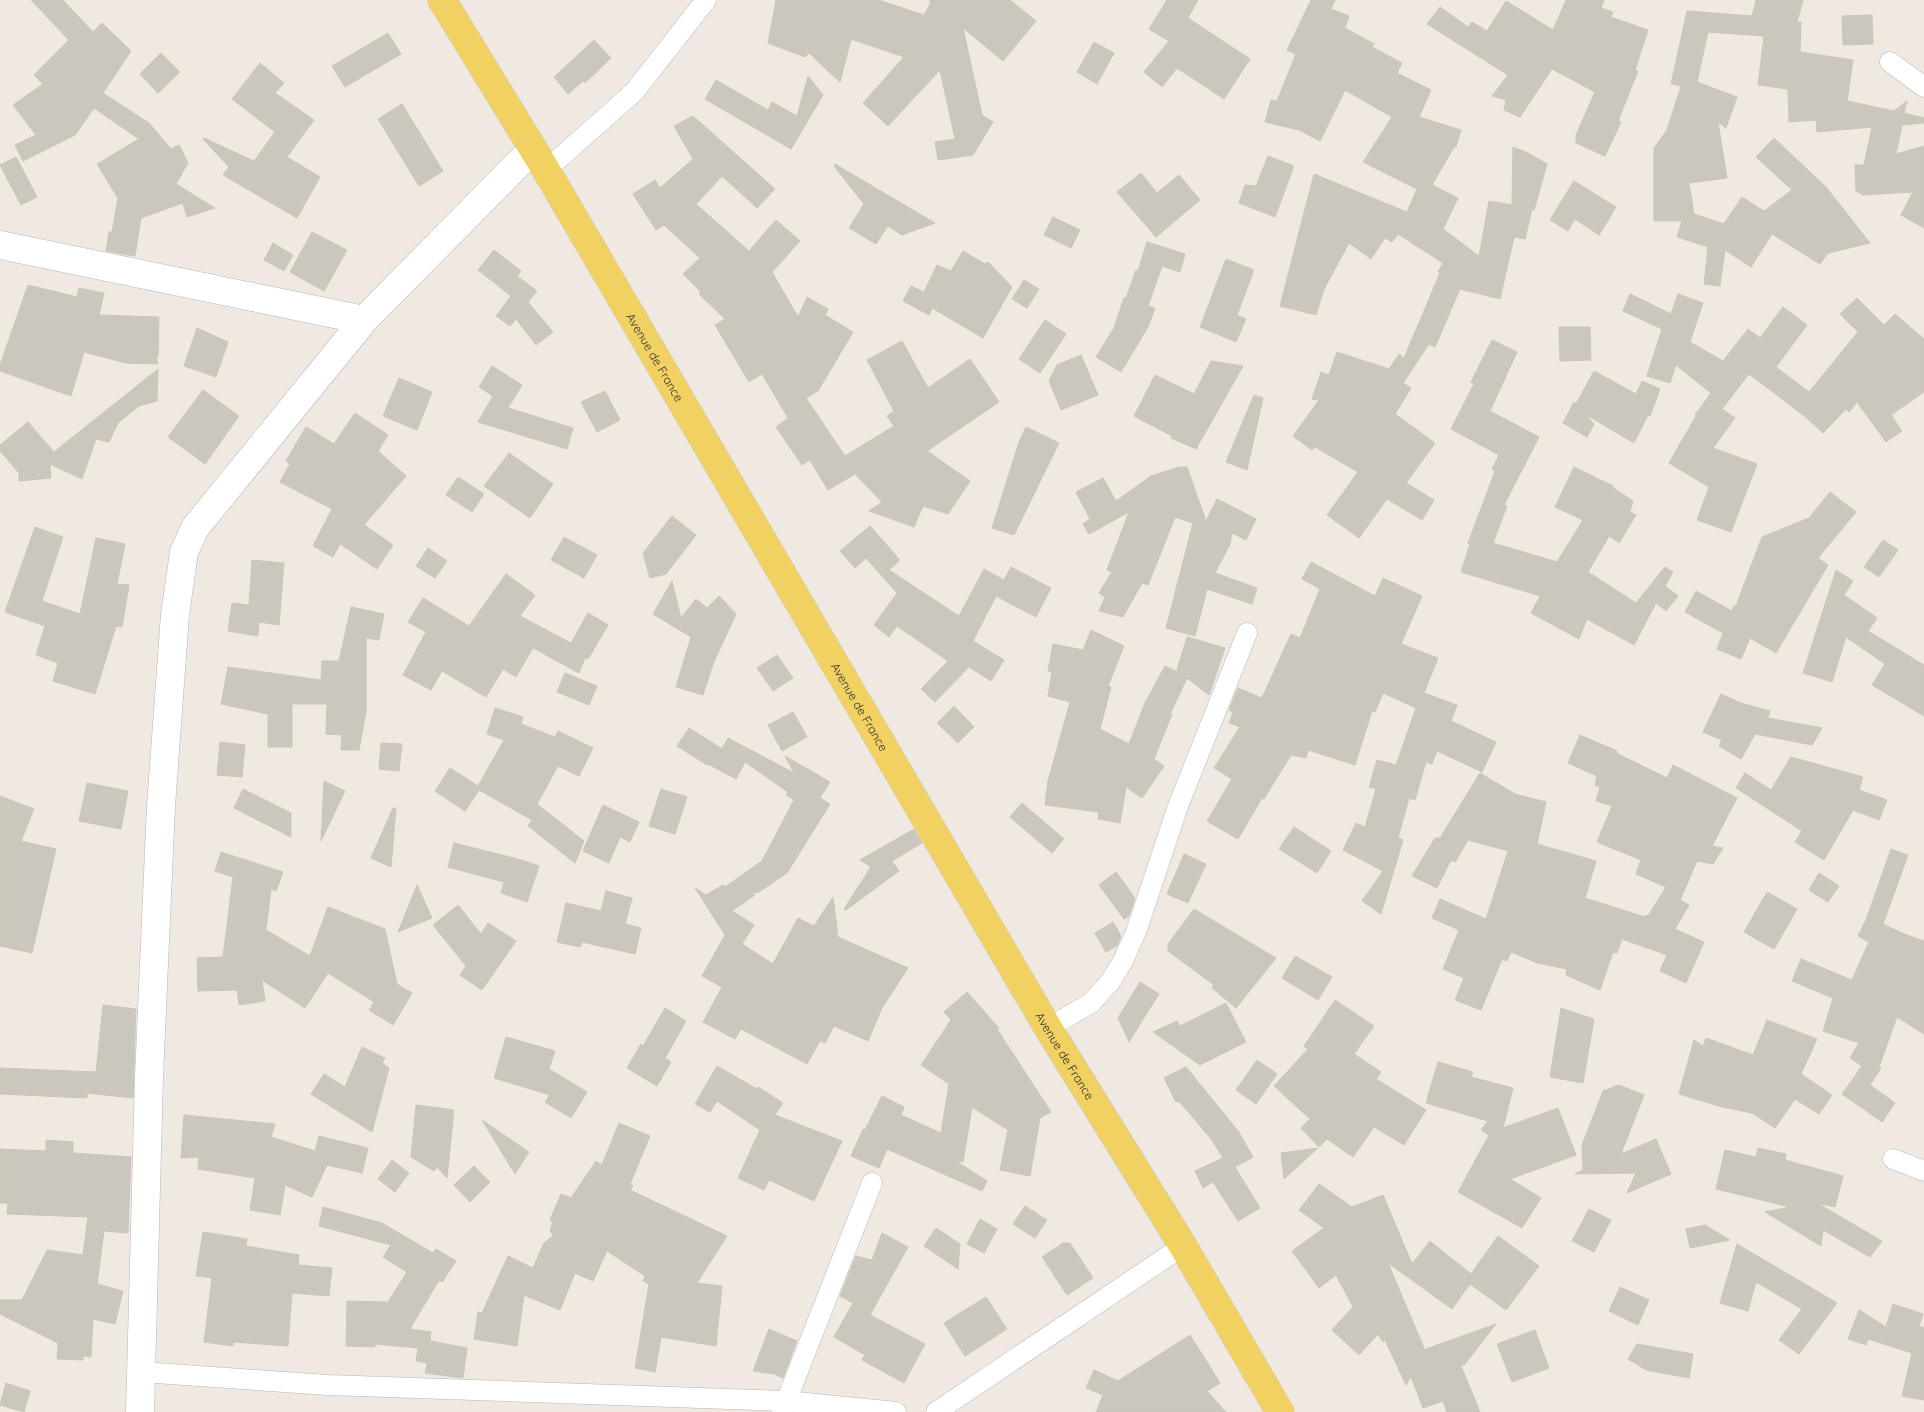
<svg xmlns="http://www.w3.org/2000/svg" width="1924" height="1412" font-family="Quicksand,sans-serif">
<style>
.building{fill:#cbc7bf;stroke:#cbc5ba}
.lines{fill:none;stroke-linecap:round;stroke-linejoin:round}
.street-casing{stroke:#b4b7c1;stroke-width:21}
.secondary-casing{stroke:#b4b7c1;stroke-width:29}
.primary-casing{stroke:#c9c9c9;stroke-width:29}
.street{stroke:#fff;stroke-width:20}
.secondary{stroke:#fff;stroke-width:28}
.primary{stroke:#f2d163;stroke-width:28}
.labels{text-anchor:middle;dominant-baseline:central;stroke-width:4;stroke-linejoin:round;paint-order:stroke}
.street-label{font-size:12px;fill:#2e2e2e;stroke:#fff}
</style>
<rect width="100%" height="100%" fill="#efe9e1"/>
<path class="building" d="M31 0H63L93 32 102 23 131 51 103 93 149 123 171 149 179 145 188 163 176 184 215 208 187 217 183 203 141 218 135 256 106 251 109 232H112L118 198 97 164 139 139 94 108 75 135 23 161 15 145 36 135 13 105 43 84 34 75 69 40Z
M776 0H879L924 15 931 2 929 0H1010L1036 21 1003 61 963 28 982 115 993 122 973 155 938 160 935 142 955 139 940 70 888 126 863 103 904 57 851 39 840 82 809 53 805 57 768 43Z
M1167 0H1198L1188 18 1250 59 1224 99 1177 68 1162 87 1144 72 1169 41 1149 29Z
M1311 0H1335L1331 9 1349 16 1345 28 1374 44 1372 47 1402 63 1397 73 1431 90 1419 117 1461 130 1456 147H1454L1432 185 1458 198 1443 229 1479 256 1489 201 1512 205 1513 147 1526 152 1547 164 1534 210 1532 209 1525 239 1514 237 1500 299 1460 289 1435 347 1429 344 1403 383 1411 388 1395 414 1435 443 1406 483 1434 500 1422 520 1387 499 1359 538 1327 515 1358 472 1315 447 1312 450 1293 436 1319 400 1312 399 1321 372 1329 375 1337 352 1389 369 1399 354 1404 358 1440 273 1438 272 1443 263 1398 234 1392 242 1385 238 1371 259 1349 243 1324 289 1316 315 1280 306 1314 174 1407 212 1417 189 1363 162 1392 117 1345 90 1320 141 1299 130 1265 122 1271 100 1277 101 1296 54 1287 50Z
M1566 0H1604L1601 8 1613 12 1611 17 1648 30 1635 70 1638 71 1618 121 1621 122 1605 156 1576 143V135L1595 92 1552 69 1520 117 1504 110 1506 100 1492 96 1508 75 1427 24 1440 7 1468 27 1472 22 1487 31 1506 1 1553 30Z
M1756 0H1803L1797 22H1801L1800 52 1853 60 1847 101 1894 111 1907 101 1904 113 1924 118V123L1902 125 1896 154 1924 146V228L1901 215 1913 192 1863 195 1856 191 1855 165H1864L1872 127 1817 132 1816 120 1789 122 1788 89 1758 85 1764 36 1708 32 1697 82 1737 97 1726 128 1718 122 1727 178 1689 183 1694 214 1724 224 1742 197 1764 211 1792 190 1756 157 1774 138 1826 187 1870 243 1828 253 1820 264 1772 234 1751 267 1725 250 1720 286 1704 284 1708 247 1677 237 1682 221H1654V148L1667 130 1681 86 1671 84 1687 11 1752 16Z
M1872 15 1873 44 1843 45 1842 16Z
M388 33 401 54 345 87 332 66Z
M594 40 611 58 585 83 583 81 568 94 554 77Z
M1094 42 1114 53 1097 84 1077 72Z
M161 53 180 72 158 93 140 74Z
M260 63 284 83 275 93 314 120 287 157 320 177 297 218 223 175 229 167 203 139 204 138 254 161 275 132 232 99Z
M808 76 823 95 791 149 705 99 716 80 768 110 772 102 797 116Z
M402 104 443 171 419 186 378 119Z
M693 116 775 189 757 208 722 176 696 204 749 251 776 220 800 241 772 272 798 317 807 297 828 309 825 315 853 332 818 391 806 398 845 456 894 426 887 416 894 411 867 360 902 341 928 388 970 359 999 402 927 451 970 481 948 514 923 506 914 527 869 511 882 502 855 474 828 490 810 460 802 465 776 427 788 418 762 374 749 382 715 325 725 319 699 294 701 292 683 274 700 258 664 225 656 230 633 194 655 180 660 188 693 159 674 126Z
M1268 156 1294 166 1275 217 1239 203 1245 185 1256 186Z
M16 157 37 197 21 205 0 165Z
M835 164 935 223 902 235 888 226 876 244 849 228 864 204 834 166Z
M1141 173 1157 193 1179 175 1200 200 1156 237 1117 192Z
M1574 181 1616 207 1599 235 1575 219 1568 231 1550 220Z
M1053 217 1080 230 1071 248 1044 235Z
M312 232 347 250 324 291 290 272Z
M1147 242 1185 254 1180 272 1162 266 1148 306 1155 308 1148 327 1121 372 1096 357 1114 328 1124 298H1126L1136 270 1138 271Z
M273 243 293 255 284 271 264 260Z
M494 250 521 271 517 276 537 291 528 302 553 332 536 345 516 319 510 326 496 316 511 296 478 270Z
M963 251 985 264 988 262 1012 287 983 338 932 308 929 315 903 301 911 286 924 292 937 265 951 271Z
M1226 259 1254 270 1237 315 1246 319 1236 342 1200 327Z
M1024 280 1039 289 1027 308 1012 299Z
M28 285 77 297 79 288 104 293 99 315 159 317 158 357 156 356 158 364 126 363 84 352 71 396 0 371V365Z
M1630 294 1671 314 1678 294 1703 303 1690 342 1723 361 1748 329 1760 338 1783 307 1807 325 1776 367 1809 392 1858 332 1840 314 1857 298 1884 325 1895 314 1924 339V392L1891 415 1902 431 1886 442 1857 402 1849 412 1846 409 1823 433 1807 418 1749 374 1722 409 1735 418 1713 448 1757 464 1731 532 1697 520 1709 487 1669 463 1696 416 1695 415 1711 393 1676 365 1670 383 1647 376 1662 329 1623 311Z
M1045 320 1066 334 1040 373 1019 359Z
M1559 327H1590L1591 360 1560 361Z
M197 328 228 342 216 377 184 366Z
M1492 340 1517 352 1490 411 1539 437 1504 505 1507 506 1493 543 1557 562 1583 520 1555 507 1574 467 1613 486 1612 487 1633 501 1630 512 1636 515 1619 543 1609 536 1588 572 1636 603 1665 567 1673 572 1665 586 1678 596 1666 611 1656 603 1634 645 1587 619 1579 639 1531 613 1540 596 1461 572 1470 544 1468 543 1495 471 1492 469 1499 455 1451 429 1474 384 1471 382Z
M1081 355 1098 395 1061 410 1049 381 1057 365Z
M1211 361 1243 366 1196 449 1171 438 1172 436 1134 416 1155 375 1194 394Z
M492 366 522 385 508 408 573 428 567 449 478 422 493 396 479 387Z
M158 369 157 401 139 406 118 423 109 442 96 439 82 479 50 464 51 478 19 481V473L0 451V445L28 422 54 452Z
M1594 371 1636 394 1642 381 1660 389 1650 416 1648 415 1634 443 1585 414 1594 424 1587 437 1563 423 1574 402 1576 404Z
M399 378 432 392 417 430 383 416Z
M203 390 239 416 205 464 168 437Z
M605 391 620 420 597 432 581 402Z
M1254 395 1263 398 1247 470 1226 462Z
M355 413 388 435 378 451 406 476 364 525 393 545 377 569 340 544 333 557 313 546 332 509 280 482 290 464 286 461 306 427 334 444Z
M1026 427 1059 443 1014 535 992 528 1019 442Z
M509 453 553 484 530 518 484 486Z
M1179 467H1187L1206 521 1217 499 1256 519 1246 540 1232 533 1230 544 1215 573 1257 588 1252 604 1207 589 1195 636 1166 628 1193 523 1175 517 1148 585 1142 583 1123 617 1099 611 1105 597 1099 593 1112 572 1107 570 1129 512 1089 534 1083 524 1090 519 1076 492 1103 478 1116 501 1151 476Z
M458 477 484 494 472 512 446 495Z
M1830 492 1856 512 1818 558 1828 565 1776 653 1750 638 1741 659 1717 649 1723 633 1685 612 1696 591 1732 611 1734 606H1736L1762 537 1809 518Z
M672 516 696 535 666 574 650 578 643 553Z
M870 526 900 560 889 570 959 616 984 569 1004 580 1011 567 1051 588 1036 617 996 596 973 641 1004 660 991 681 969 667 935 702 921 689 948 661 897 626 889 637 874 625 897 593 866 558 855 568 840 551Z
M35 527 63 537 42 601 80 614 96 538 125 544 117 584 129 585 122 627 116 626 95 694 53 681 58 663 36 655 45 626 5 612Z
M564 537 597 555 584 578 551 560Z
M1883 540 1898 550 1879 577 1864 567Z
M428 548 447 561 435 578 416 566Z
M252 560 284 563 279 625 259 622 258 636 228 631 232 603 249 605Z
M1311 562 1375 596 1383 578 1422 596 1401 644 1438 658 1424 693 1457 705 1451 721 1496 742 1482 772 1437 751 1432 764 1426 762 1415 800 1409 798 1398 838 1403 840 1381 914 1362 901 1383 871 1343 850 1356 823 1365 827 1376 789 1369 787 1377 760 1396 765 1416 708 1383 693 1375 712 1372 711 1355 765 1308 750 1306 758 1291 755 1264 799 1262 798 1238 839 1207 821 1232 779 1214 768 1240 727 1229 723 1233 713 1229 710 1238 688 1262 698 1291 634 1300 638 1320 589 1302 579Z
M1836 570 1853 581 1844 595 1877 618 1868 631 1924 665V716L1872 685 1885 664 1846 637 1832 682 1803 673Z
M506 574 535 595 520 616 571 643 588 613 608 625 588 659 585 658 579 673 533 648 516 677 503 669 486 697 442 671 431 690 403 675 426 632 408 622 423 598 469 626Z
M672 581 681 618 696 599 707 608 719 596 736 614 713 664 703 695 676 687 691 637 653 614Z
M351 607 384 614 379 640 366 638V712L359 750H341L342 735 326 734 327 704H292V747H268V714L221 704 228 667 321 680 322 661H339Z
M1091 630 1124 646 1108 686 1111 687 1100 729 1129 744 1145 703 1165 666 1182 674 1177 670 1187 637 1225 648 1209 695 1187 678 1170 714H1172L1154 759 1164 766 1142 798 1126 787 1120 823 1098 819 1099 812 1045 805 1048 781 1070 702 1048 696 1052 672 1048 671 1053 644 1083 650Z
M777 655 793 678 773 691 757 668Z
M565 673 597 686 589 705 557 692Z
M1721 694 1741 703 1770 711 1768 718 1822 728 1812 745 1755 734 1741 759 1719 746 1722 740 1703 732Z
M954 706 974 727 958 743 937 723Z
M495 708 523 717 521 724 555 737 558 731 593 748 579 776 558 766 537 804 584 841 575 863 528 826 532 820 479 790 465 811 435 791 450 768 478 786 504 740 487 734Z
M793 712 807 737 782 751 768 725Z
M689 728 722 749 728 738 794 773 785 756 830 782 820 798 830 804 787 873 759 892 752 893 755 895 732 911 754 925 742 944 773 964 798 918 814 926 833 897 838 937 908 968 882 1008 868 1041 834 1026 825 1043 820 1041 807 1064 741 1029 735 1039 703 1022 722 987 702 976 725 935 695 888 706 895 723 885 725 887 762 861 794 800 786 795 788 792 745 762 736 779 708 764 707 765 677 746Z
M1580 735 1617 751 1616 753 1667 778 1673 765 1737 798 1712 846 1723 848 1713 864 1697 861 1680 900 1689 905 1675 929 1704 942 1686 983 1660 971 1667 955 1622 939 1617 953 1613 952 1600 990 1566 975 1567 969 1537 963 1511 952 1507 961 1502 959 1481 1010 1455 1000 1464 978 1443 969 1459 930 1432 918 1440 899 1486 919 1508 851 1468 840 1455 862 1451 860 1437 888 1412 876 1435 838H1440L1480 773 1515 794 1546 802 1537 844 1596 861 1585 898 1645 917 1646 915 1648 916 1666 887 1636 874 1641 860 1597 842 1612 806 1596 801 1600 787 1595 785 1597 776 1568 763Z
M220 742 245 745 242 777 217 775Z
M381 743 402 744 399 771 379 769Z
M1791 757 1863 777 1859 790 1887 800 1879 820 1853 810 1824 860 1795 842 1802 831 1736 788 1745 773 1771 790Z
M324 781 345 791 321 841Z
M87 783 128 791 121 829 79 821Z
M243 789 291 813V837L234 808Z
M661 789 687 797 675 834 649 826Z
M0 796 34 809 21 841 56 849 32 953 0 946Z
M1022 803 1064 839 1052 853 1010 817Z
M603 805 639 822 630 842 620 837 609 863 583 851Z
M393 808H396L391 867 371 858Z
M1294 827 1331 851 1317 873 1279 849Z
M914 829 922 843 892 861 899 871 846 910 844 909 871 867 860 860Z
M454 843 518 859 539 866 527 902 501 893 504 882 448 867Z
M1891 849 1908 855 1883 924 1904 934 1924 941V1034L1897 1017 1879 1067 1881 1068 1870 1085 1895 1103 1882 1122 1842 1094 1862 1066 1850 1058 1859 1043 1823 1031 1833 998 1792 981 1801 959 1852 980 1869 942 1858 936 1866 920Z
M221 852 283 872 276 891 271 889 266 930 310 956 328 907 385 929 397 984 412 993 393 1025 369 1010 374 1002 328 973 305 1008 262 980 265 1001 239 1005 237 990 198 991 197 958 223 957 233 877 215 871Z
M1184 854 1206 864 1188 903 1167 894Z
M1116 872 1135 898 1129 916 1124 919 1099 885Z
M1819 873 1839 886 1828 902 1809 890Z
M417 885 432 918 398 932Z
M606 891 632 898 625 924 641 928 635 954 582 942 580 947 557 942 566 903 601 911Z
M1767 892 1797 909 1774 949 1744 932Z
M458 905 481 934 488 923 516 941 482 990 460 975 466 966 433 925Z
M1194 909 1276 958 1236 1008 1212 988 1214 985 1168 951V944Z
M1113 922 1121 936 1117 946 1106 952 1095 933Z
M1295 956 1332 977 1318 1000 1282 978Z
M1140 982 1159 994 1129 1042 1118 1018Z
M967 992 999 1028 997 1029 1051 1112 1040 1118 1030 1176 1000 1170 1008 1130 972 1107 963 1162 956 1161 987 1181 982 1191 887 1149 879 1168 851 1156 863 1129 865 1130 882 1096 904 1107 901 1115 941 1133 949 1084 921 1065 951 1020 944 1012Z
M1335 1000 1374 1026 1354 1054 1381 1072 1376 1079 1426 1110 1404 1145 1374 1127 1353 1157 1327 1139 1319 1147 1301 1128 1310 1119 1274 1086 1308 1049 1304 1046Z
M1226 1003 1246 1042 1200 1065 1153 1032 1177 1021 1180 1026Z
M103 1005 136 1009 133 1098 87 1093V1098L0 1094V1068L96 1072Z
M665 1008 686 1021 665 1058 671 1062 657 1086 627 1068 641 1044 643 1046Z
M1561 1008 1594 1019 1583 1083 1550 1077Z
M1767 1020 1817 1039 1801 1074 1832 1095 1819 1114 1795 1099 1775 1128 1752 1113 1722 1107 1679 1094 1694 1040 1703 1046 1706 1038 1753 1055Z
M506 1037 555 1051 549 1069 587 1092 571 1118 545 1102 550 1095 494 1078Z
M362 1047 385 1058 382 1063 389 1068 372 1132 311 1094 324 1074 345 1087Z
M1257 1060 1277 1074 1256 1104 1236 1090Z
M1438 1062 1473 1072 1471 1077 1513 1088 1503 1128 1558 1108 1576 1155 1510 1179 1541 1198 1522 1228 1458 1192 1489 1135 1481 1130 1488 1121 1426 1103Z
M717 1066 757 1089 758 1087 783 1103 775 1115 842 1141 814 1201 769 1180 764 1190 738 1178 760 1130 717 1101 710 1112 695 1104Z
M1186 1067 1238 1131 1253 1157 1235 1167 1260 1208 1238 1221 1213 1182 1203 1188 1195 1171 1223 1158 1212 1140 1179 1101 1176 1102 1164 1078Z
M1619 1085 1644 1095 1621 1154 1656 1139 1671 1174 1627 1193 1636 1173 1575 1174 1583 1170 1582 1145 1603 1091Z
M416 1105 454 1110 447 1178 437 1167 434 1171 411 1157Z
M184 1115 275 1124 271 1137 315 1151 319 1136 368 1148 362 1173 327 1165 312 1197 285 1185 280 1215 250 1210 255 1178 198 1169 199 1157 181 1158Z
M482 1120 529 1152 515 1174Z
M619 1123 650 1136 630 1184 633 1186 630 1190 727 1236 697 1283 722 1286 716 1346 661 1337 655 1372 635 1368 649 1284 643 1281 645 1276 607 1251 593 1281 575 1273 560 1310 524 1295 517 1346 474 1339 478 1312 482 1313 508 1256 533 1268 544 1243 553 1236 550 1230 553 1222 550 1220 561 1194 571 1198 596 1161 602 1165Z
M46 1140 73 1142V1153L131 1157 128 1233 104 1231 97 1284 123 1291 115 1324 93 1319 91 1357 83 1356V1360L57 1359 58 1343 0 1314V1300H22L47 1250 83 1255 88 1217 7 1214 8 1203H0V1149L46 1151Z
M1318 1148 1284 1179 1281 1153Z
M1758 1148 1786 1154 1785 1160 1843 1176 1835 1207 1817 1203 1882 1241 1870 1257 1823 1230 1821 1246 1765 1212 1790 1207 1716 1189 1725 1150 1756 1157Z
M392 1160 409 1173 395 1192 378 1179Z
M474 1166 490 1182 470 1202 454 1185Z
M1319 1184 1352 1207 1383 1195 1412 1264 1430 1241 1471 1274 1498 1236 1539 1266 1506 1310 1470 1284 1452 1309 1388 1263 1424 1348 1423 1350 1496 1324 1465 1364 1461 1366 1480 1412H1447L1443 1401 1423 1408 1411 1377 1406 1385 1385 1340 1383 1342 1378 1334 1359 1355 1332 1330 1353 1307 1336 1275 1319 1288 1292 1251 1324 1228 1299 1210Z
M1025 1206 1047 1220 1035 1238 1013 1224Z
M323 1207 382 1223 433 1253 436 1249 456 1261 442 1282 439 1280 410 1329 431 1332 430 1341 467 1348 463 1378 425 1373 427 1363 416 1361 418 1348 375 1344V1347L346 1346 347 1301 388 1302 407 1272 383 1257 391 1245 319 1226Z
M1589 1209 1611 1220 1594 1252 1572 1241Z
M980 1219 997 1229 984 1253 967 1244Z
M1705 1225 1730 1240 1690 1248 1686 1229Z
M936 1228 960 1244 958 1269 924 1246Z
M203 1232 247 1239 246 1246 299 1255 298 1265 332 1268 329 1296 292 1293 288 1346 233 1342V1346L204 1342 212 1278 196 1276Z
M882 1233 908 1247 870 1315 925 1344 904 1383 862 1360 865 1355 834 1337 853 1303 840 1296 856 1256 872 1260Z
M1063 1243H1070L1093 1278 1067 1295 1042 1257Z
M1737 1244 1837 1303 1799 1354 1779 1340 1802 1309 1756 1282 1748 1311 1720 1303Z
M1620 1287 1649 1300 1638 1325 1609 1311Z
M986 1297 1007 1329 965 1356 944 1323Z
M1893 1304 1923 1314 1919 1326 1924 1328V1400L1902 1396 1912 1353 1868 1339 1866 1345 1848 1339 1859 1310 1886 1327Z
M769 1329 797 1341 783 1378 774 1374 753 1371Z
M1535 1330 1549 1368 1512 1382 1497 1344Z
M1190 1335 1220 1383 1207 1391 1226 1412H1096L1103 1395 1086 1388 1094 1370 1118 1381Z
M1637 1344 1693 1354 1689 1378 1646 1370 1628 1359Z
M6 1383 30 1391 24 1412 0 1405Z"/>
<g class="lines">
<g class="street-casing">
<path id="street" d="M1890 62 1924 87
M546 170 634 92 706 0
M1048 1028 1091 1003 1110 982 1123 961 1136 932 1178 806 1247 633
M1893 1159 1924 1171
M141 1372 328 1385 786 1401 896 1412
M782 1412 872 1183
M936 1412 1183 1246"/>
</g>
<g class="secondary-casing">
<path id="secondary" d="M0 245 364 320
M140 1412 149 1077 161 806 175 615 184 552 195 528 364 320 533 149"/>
</g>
<g class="primary-casing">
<g id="primary">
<path id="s1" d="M442 0 546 170 1048 1028 1183 1246 1280 1412"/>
</g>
</g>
<use href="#street" class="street"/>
<use href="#secondary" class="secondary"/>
<use href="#primary" class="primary"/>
</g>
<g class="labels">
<g class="street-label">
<text stroke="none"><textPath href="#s1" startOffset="416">Avenue de France</textPath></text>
<text stroke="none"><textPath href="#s1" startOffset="821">Avenue de France</textPath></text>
<text stroke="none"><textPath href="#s1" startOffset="1226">Avenue de France</textPath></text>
</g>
</g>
</svg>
